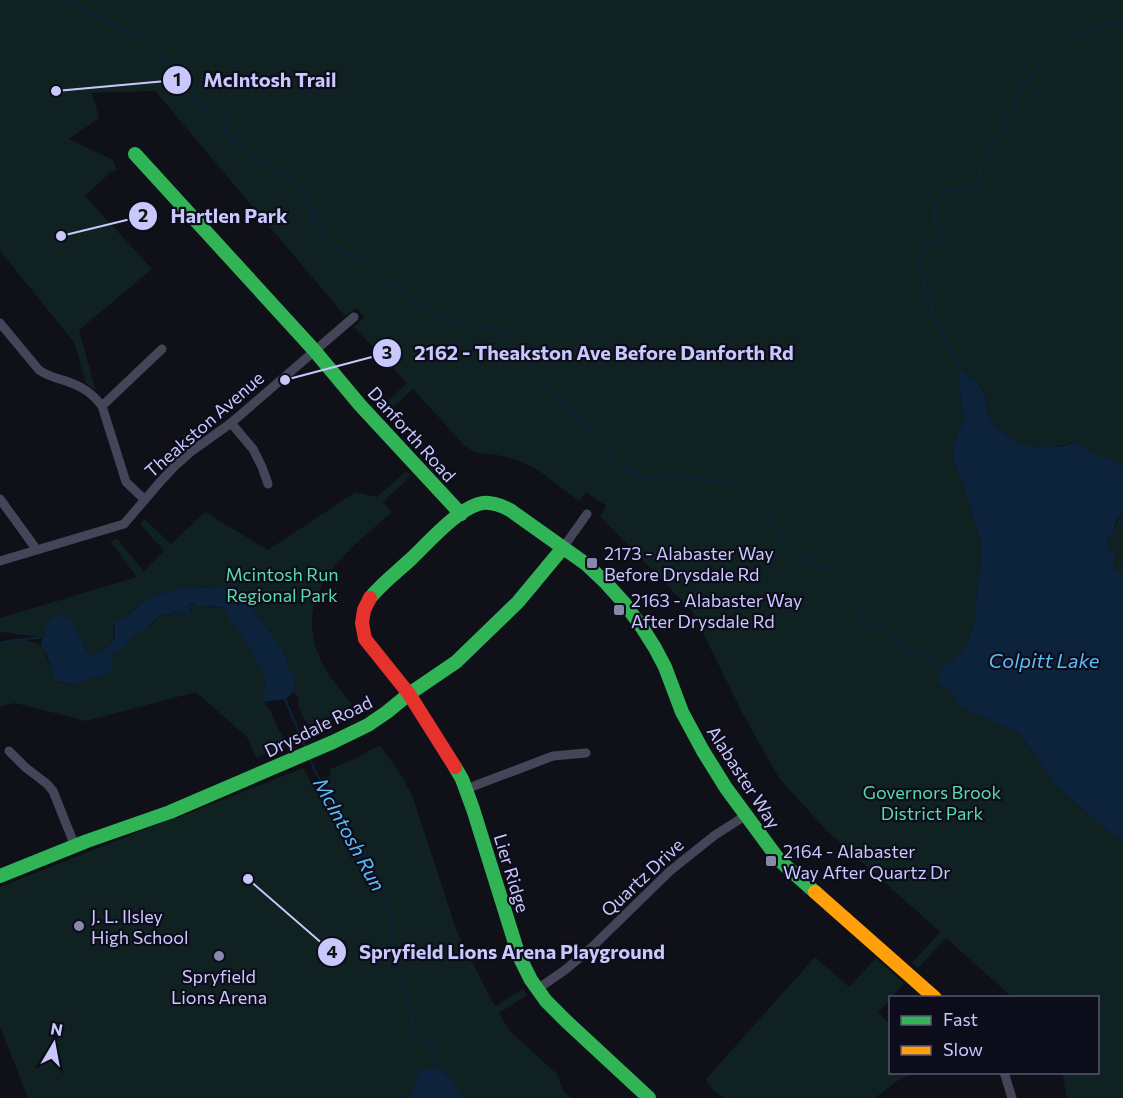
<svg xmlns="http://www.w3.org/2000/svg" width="1123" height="1098" font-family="Commissioner,sans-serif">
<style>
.green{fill:#0f2221}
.water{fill:#0d223b}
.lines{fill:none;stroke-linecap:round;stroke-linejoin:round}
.stream{stroke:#0d223b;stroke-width:2}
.street{stroke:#444559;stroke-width:9}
.fast{stroke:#30b455;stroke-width:14}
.slow{stroke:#ff9f0a;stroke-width:14}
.jam{stroke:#e5322d;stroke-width:14}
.poi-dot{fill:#8888ad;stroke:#0d0c1b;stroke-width:2}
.labels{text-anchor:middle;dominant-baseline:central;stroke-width:4.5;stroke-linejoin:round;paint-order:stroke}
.street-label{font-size:18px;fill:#c9c8fd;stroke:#0d0c1b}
.poi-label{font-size:18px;fill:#c9c8fd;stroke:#0d0c1b;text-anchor:start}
.park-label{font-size:18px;fill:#58d9ae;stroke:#0d0c1b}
.water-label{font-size:20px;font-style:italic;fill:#5abdf9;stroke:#0d0c1b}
.leader{fill:none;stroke:#c9c8fd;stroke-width:2}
.callout-dot{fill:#c9c8fd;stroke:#0d0c1b;stroke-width:2}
.mark-label{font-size:18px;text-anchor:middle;font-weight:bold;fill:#111}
.callout-label{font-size:20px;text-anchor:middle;font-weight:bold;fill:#c9c8fd;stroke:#0d0c1b;stroke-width:4.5;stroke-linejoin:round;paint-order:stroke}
</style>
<rect width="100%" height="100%" fill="#101018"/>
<path class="green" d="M0 0H1123V467L1118 465 1112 459H1103L1074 442C1059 449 1028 450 1014 441 1010 438 1007 434 1003 432 998 429 994 426 990 420 985 412 987 401 984 392 980 383 970 379 965 372L959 384 964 421 955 440 953 460 964 487 982 545 974 623 966 646 939 673 960 707 1020 734 1057 787 1108 831 1123 838V1098H1067L1062 1073 1098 1072V998L1012 997 946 938 918 968 912 963 940 932 826 830 779 778 744 716 692 611 600 516 606 506 586 492 579 501 538 470 518 460 497 455 474 452 462 443 413 389 384 415 379 409 407 383 354 327 365 317 356 308 345 316 155 91 92 93 99 118 69 139 113 160 117 170 111 172 85 196 152 269 79 330 96 391 86 383 74 342 0 251Z
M406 471 411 476 383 502 392 512C348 551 294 589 318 654 325 673 340 689 352 705L333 715 308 725 298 707 299 699 292 691 296 679 288 667 286 658 277 641 253 610 245 594 235 587 188 588 156 595 142 603 126 616 121 619 113 626C117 643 107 649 93 655 80 649 78 631 70 619L49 620 46 631 42 637 0 632V618L137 577 110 541 117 539 144 571 164 551 140 524 144 519 171 544 205 512 268 550 354 493 356 492 377 497Z
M1123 513V573L1117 571 1113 569 1116 555 1110 551 1106 538 1113 534 1118 519Z
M188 604C200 605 213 608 225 608L230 621 235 625 252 652 255 663 261 668 266 684 263 696 264 702 271 712 279 730 288 745 256 758 247 737 196 692 86 721 15 703 0 707V642L16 638 37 643 41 646 46 654 52 675 62 683 72 685 92 678 102 677 111 664V661L114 653 124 646 134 635 146 630 154 621 162 615 172 614 176 611 181 612 186 616 190 611 188 606Z
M380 745 403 778 413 798 457 932 493 1003 495 1006 523 989 527 995 499 1013 510 1031 557 1074 564 1092 571 1098H466L459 1091 454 1081 438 1068 411 1093 410 1098H28L0 1027V887L176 817 177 818 303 768 312 783 331 775 330 769 356 758Z
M815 957 849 987 876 958 904 983 878 1013 890 1024V1072L915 1073 900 1079 875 1098H724C717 1093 709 1088 706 1079Z"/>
<path class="water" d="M960 370 965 372 970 378 976 381 984 392 988 416 995 427 1005 433 1015 442 1037 448 1050 446 1061 447 1076 442C1088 448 1098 459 1112 459L1118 465 1123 467V513C1121 516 1119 517 1117 520 1112 529 1118 535 1106 539L1110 551 1116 555 1113 569 1117 571 1123 573V838L1108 831 1057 787 1020 734 960 707 950 691 938 683 939 673 966 646 974 623 982 545 964 487 953 460 955 440 964 421 959 384Z
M221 586H232L243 591 245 594 253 610 277 641 286 658 288 667 296 679 292 691 293 693 285 699 264 702 263 696 266 684 261 668 255 663 252 652 235 625 230 622 225 608C215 607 206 604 196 608L194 604 190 603 188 606 191 613 188 616 176 611 170 614 162 615 154 620 146 630 134 635 124 647 114 653 111 661 112 671 102 677 92 678 72 685 54 680C50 671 50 661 46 653 44 650 42 648 41 645 41 641 48 621 50 619 53 616 60 615 64 616 79 618 77 649 93 655 101 652 115 644 115 634 115 630 114 627 114 623L127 616 142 603 156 595 184 588H206L209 587 214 588Z
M438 1068 454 1081 459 1091 466 1098H410L414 1085 420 1070Z"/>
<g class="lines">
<path class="stream" d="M69 0 71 3 146 40 169 64 193 94 195 104 205 108 213 103 227 124 223 132 245 150 283 174 297 186 314 211 311 213C320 226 331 249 348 252L354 260 366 261 375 273 444 321 498 329 619 465 646 479 661 473 744 487 795 553 819 566 830 569 840 588 868 623 881 627 896 642 904 645 911 653 921 655 946 667
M960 370 950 347 933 316 930 301 924 288 925 273 918 262 924 247 939 242 942 236 934 220V206L946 192 974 186 979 179 982 162 1003 128 1022 86 1073 34 1123 18
M0 643 42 637
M285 699 306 749
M309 757 316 773 378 878 395 925 389 942 404 983 415 1031 431 1046 438 1068"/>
<path class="street" d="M0 323 39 370C47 376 56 378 66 381 83 387 92 393 102 406L126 482 145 500
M102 406 162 349
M231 423 253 449 262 467 268 484
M0 499 37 550
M562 549 587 514
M0 561 124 524 160 482 175 466 192 451 231 423 354 317
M9 751 25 767 47 784 53 791 75 846
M466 789 553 756 586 753
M536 990 565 970 590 949 670 871 715 835 745 816
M1004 1072 1012 1098"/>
<path class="fast" d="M135 154 314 350 360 405 461 514
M370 598C382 583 397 572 411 559 428 543 460 506 483 503 493 502 502 506 510 510L586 564 606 583 625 604 643 629 655 648 665 667 682 712 703 751 726 788 779 860 815 892
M455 767 462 779 473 809 519 956 531 980 546 1001 565 1020 649 1098
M0 876 87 841 170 812 333 742 368 725 387 712 409 694 456 662 518 602 562 549"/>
<path class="slow" d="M815 892 935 998"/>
<path class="jam" d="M370 598 364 610 362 623 365 639 409 694 455 767"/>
</g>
<g class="poi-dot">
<rect x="586" y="557" width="12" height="12" rx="3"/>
<rect x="613" y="604" width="12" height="12" rx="3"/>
<rect x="765" y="855" width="12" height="12" rx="3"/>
<circle cx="79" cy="926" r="6"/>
<circle cx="219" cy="956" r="6"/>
</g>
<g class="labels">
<g class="street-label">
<text transform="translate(204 424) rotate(-41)">Theakston Avenue</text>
<text transform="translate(412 434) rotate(48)">Danforth Road</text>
<text transform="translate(318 726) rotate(-26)">Drysdale Road</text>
<text transform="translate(744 777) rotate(57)">Alabaster Way</text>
<text transform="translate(512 873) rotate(73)">Lier Ridge</text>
<text transform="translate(642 877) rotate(-43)">Quartz Drive</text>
</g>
<g class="poi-label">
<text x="604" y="553">2173 - Alabaster Way<tspan x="604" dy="21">Before Drysdale Rd</tspan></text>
<text x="631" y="600">2163 - Alabaster Way<tspan x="631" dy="21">After Drysdale Rd</tspan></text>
<text x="783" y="851">2164 - Alabaster<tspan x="783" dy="21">Way After Quartz Dr</tspan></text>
<text x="91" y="916">J. L. Ilsley<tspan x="91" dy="21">High School</tspan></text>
<text x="219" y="976" text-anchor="middle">Spryfield<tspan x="219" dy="21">Lions Arena</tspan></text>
</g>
<g class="park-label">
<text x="282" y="574">Mcintosh Run<tspan x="282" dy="21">Regional Park</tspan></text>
<text x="932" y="792">Governors Brook<tspan x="932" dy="21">District Park</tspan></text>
</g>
<g class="water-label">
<text x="1044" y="660">Colpitt Lake</text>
<text transform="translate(350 834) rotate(61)">McIntosh Run</text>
</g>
</g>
<path class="leader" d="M56 91L177 80M61 236L143 216M285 380L387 353M248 879L332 952"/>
<g class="callout-dot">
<circle cx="56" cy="91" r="6"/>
<circle cx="61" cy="236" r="6"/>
<circle cx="285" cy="380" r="6"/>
<circle cx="248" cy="879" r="6"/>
<circle cx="177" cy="80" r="15"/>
<circle cx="143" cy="216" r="15"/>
<circle cx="387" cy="353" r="15"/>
<circle cx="332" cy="952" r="15"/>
</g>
<g class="mark-label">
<text x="177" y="86">1</text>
<text x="143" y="222">2</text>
<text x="387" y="359">3</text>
<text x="332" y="958">4</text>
</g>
<g class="callout-label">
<text x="270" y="87">McIntosh Trail</text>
<text x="229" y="223">Hartlen Park</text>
<text x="604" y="360">2162 - Theakston Ave Before Danforth Rd</text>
<text x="512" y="959">Spryfield Lions Arena Playground</text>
</g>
<rect x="889" y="996" width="210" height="78" fill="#0d0c1b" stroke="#585775" stroke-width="1.5"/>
<rect x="901" y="1016" width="30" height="9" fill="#30b455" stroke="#585775" stroke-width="1.5"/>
<text x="943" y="1026" font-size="18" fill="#c9c8fd">Fast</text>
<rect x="901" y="1046" width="30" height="9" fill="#ff9f0a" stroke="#585775" stroke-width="1.5"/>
<text x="943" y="1056" font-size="18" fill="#c9c8fd">Slow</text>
<g transform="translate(54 1044) rotate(10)" stroke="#0d0c1b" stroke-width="4.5" paint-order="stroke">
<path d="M0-4.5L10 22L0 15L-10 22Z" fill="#c9c8fd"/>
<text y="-9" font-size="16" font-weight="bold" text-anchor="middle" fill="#c9c8fd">N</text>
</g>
</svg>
